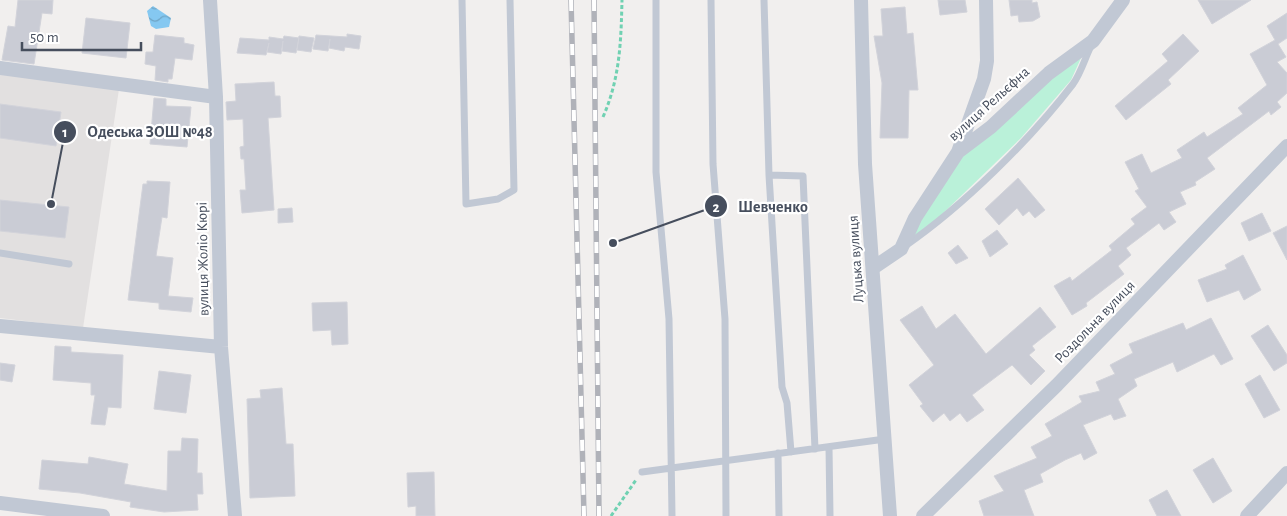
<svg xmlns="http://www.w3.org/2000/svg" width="1287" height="516" font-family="'Alegreya Sans',sans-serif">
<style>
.education{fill:#e2e0e0}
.green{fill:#baf1d9}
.water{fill:url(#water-waves)}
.building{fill:#caccd5;stroke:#d2d3da}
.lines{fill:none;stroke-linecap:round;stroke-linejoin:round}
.path{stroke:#70d1b2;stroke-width:3;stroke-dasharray:4 2.5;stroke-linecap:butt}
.service{stroke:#c1c8d4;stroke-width:7}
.minor{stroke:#c1c8d4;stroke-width:14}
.rail-casing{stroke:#b0b2b9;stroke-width:5.5}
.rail{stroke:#fff;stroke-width:4;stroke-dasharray:11;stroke-linecap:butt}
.labels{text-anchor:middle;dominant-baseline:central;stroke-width:4.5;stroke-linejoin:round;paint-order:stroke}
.street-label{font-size:15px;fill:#464e5d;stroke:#fff}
.leader{fill:none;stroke:#464e5d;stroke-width:2}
.callout-dot{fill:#464e5d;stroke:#fff;stroke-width:2}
.mark-label{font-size:15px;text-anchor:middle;font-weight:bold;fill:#fff}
.callout-label{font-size:16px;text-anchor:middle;font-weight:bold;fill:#464e5d;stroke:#fff;stroke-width:4.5;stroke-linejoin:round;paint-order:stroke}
</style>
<defs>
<pattern id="water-waves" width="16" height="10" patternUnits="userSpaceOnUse" patternTransform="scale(1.25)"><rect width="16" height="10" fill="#85c8f1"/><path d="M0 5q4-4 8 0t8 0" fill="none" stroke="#6fa5c6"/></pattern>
</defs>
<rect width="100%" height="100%" fill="#f1efee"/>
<path class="education" d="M0 72 119 89 83 328 0 318Z"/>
<path class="green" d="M1081 58 1071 80 1021 138 933 223 911 239 919 218 961 157 1052 76Z"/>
<path class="water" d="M153 6 171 18 169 27 156 29 151 26 147 11Z"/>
<path class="building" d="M18 0H53L52 14 42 13 34 64 2 60 8 26 15 27Z
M938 0H965L967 12 940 15Z
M1009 0H1032V3L1037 2 1040 17 1033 21 1019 22 1018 15 1011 16Z
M1198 0H1251L1212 24Z
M905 7 907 34 913 33 918 90H909L908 138H880L882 83 874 36H883L881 9Z
M1287 13V38L1278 44 1286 57 1277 62 1287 73V93L1277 102 1281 107 1271 115 1269 111 1207 158 1215 169 1195 182 1196 185 1180 192 1186 204 1169 212 1176 222 1164 230 1159 223 1126 248 1131 255 1118 266 1124 274 1086 303 1087 306 1072 315 1054 286 1070 277 1072 281 1112 250 1109 246 1135 224 1131 219 1147 207 1135 191 1139 189 1125 162 1142 154 1151 173 1182 158 1177 150 1204 132 1207 137 1243 114 1238 108 1267 85 1250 54 1275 40 1267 26Z
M86 18 130 23 126 58 82 53Z
M347 34 361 36 359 49 345 47 344 51 329 48 330 39 328 51 313 49 316 35 347 37Z
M1183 34 1199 51 1168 80 1171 84 1126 120 1115 106 1168 61 1162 54Z
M155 35 184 38V43L194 45 192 60 175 58 172 79H168V82L155 80 156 66 145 64 146 52H153Z
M284 36 299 38 296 53 282 51 283 41 281 54 267 52 269 43 266 55 237 53 240 38 269 40V37L283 39Z
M299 36 314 38 311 52 297 50Z
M274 82 275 96H280L281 117 268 118 274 210 242 213 240 190H246L244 159H241L240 147 244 146 243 119 227 120 226 102 236 101 235 84Z
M154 98 166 99V106L191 107 187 147 150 144Z
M0 104 61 112 56 146 0 138Z
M1018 178 1045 210 1035 218 1029 211 1023 216 1017 208 999 225 985 209Z
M147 181 170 182 167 218 162 217 156 256 173 258 168 296 193 298 191 312 159 309V303L128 300 143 184H147Z
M0 200 69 207 65 238 0 231Z
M292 208 293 222 278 223V209Z
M1262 213 1271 231 1249 241 1241 223Z
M1287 226V260L1273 233Z
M997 230 1008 244 990 257 982 241Z
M958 245 968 258 956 264 948 253Z
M1243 255 1261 290 1244 300 1239 290 1207 302 1198 280 1227 269 1225 265Z
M347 302 348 344 332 345 331 330 313 331 312 303Z
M922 306 936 329 955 314 986 354 1040 307 1056 327 1032 346 1035 350 1029 355 1045 371 1031 385 1012 365 972 395 984 410 967 422 960 413 950 421 944 413 933 422 920 406 923 404 909 385 934 365 900 320Z
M1211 318 1233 359 1221 365 1214 354 1177 372 1173 362 1134 379 1137 386 1118 399 1126 416 1114 420 1111 414 1083 425 1097 453 1084 460 1081 453 1065 460 1040 474 1043 482 1024 490 1034 516H984L979 501 1004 491 994 476 1037 458 1031 447 1052 436 1045 424 1082 402 1079 396 1100 391 1096 382 1115 374 1110 365 1133 353 1129 344 1183 323 1186 330Z
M1268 325 1287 355V363L1274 371 1251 336Z
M55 346 71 347V352L123 355 121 408 108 407 105 425 91 424 95 395H91V383L53 380Z
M0 363 15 365 12 382 0 380Z
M159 371 191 375 186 413 154 409Z
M1260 375 1280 410 1264 418 1245 384Z
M282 388 286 444H293L295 496 250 498 247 399 261 398 260 390Z
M182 438 198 439 197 473H202L203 494H197L198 510 164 512 130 507 131 502 80 493 39 489 42 460 88 464 89 457 128 464 124 484 167 491 168 451H181Z
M1213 458 1232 491 1213 503 1193 470Z
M434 472 435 516H416V506L408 507 407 473Z
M1167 490 1181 516H1157L1149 500Z"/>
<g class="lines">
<path class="path" d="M603 117C620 78 621 42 622 0
M611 516 636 480"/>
<path class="service" d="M462 0 466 204 498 199 514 190 510 0
M656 0V172L669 319 672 516
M711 0 713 164 725 319 726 516
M764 0 769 175 782 387 787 403 791 452
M769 175 803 176 815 449
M905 246C963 206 1030 140 1073 84 1081 73 1085 58 1091 46
M0 253 69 264
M829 447 830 516
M778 453 779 516
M642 472 885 439"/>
<path class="minor" d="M210 0 216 97 221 347 235 516
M861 0 865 164 890 516
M0 68 216 97
M958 152 984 79 987 61 986 0
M873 268 901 249 915 218 958 152 991 127 1049 73 1093 41 1123 0
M0 326 221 347
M0 503 103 516
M923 516 1057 385 1287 146
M1247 516 1287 473"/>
<g class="rail-casing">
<path id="rail" d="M571 0 584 516
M594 0 599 516"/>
</g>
<use href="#rail" class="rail"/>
</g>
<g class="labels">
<g class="street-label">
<text transform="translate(989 104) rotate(-42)">вулиця Рельєфна</text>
<text transform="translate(203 259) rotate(-91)">вулиця Жоліо Кюрі</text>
<text transform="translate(856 259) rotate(-94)">Луцька вулиця</text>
<text transform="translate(1095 322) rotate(-46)">Роздольна вулиця</text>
</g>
</g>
<path class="leader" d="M51 204L65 132M613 243L716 206"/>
<g class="callout-dot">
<circle cx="51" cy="204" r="5"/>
<circle cx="613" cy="243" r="5"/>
<circle cx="65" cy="132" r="12"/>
<circle cx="716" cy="206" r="12"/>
</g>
<g class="mark-label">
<text x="65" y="137">1</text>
<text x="716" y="212">2</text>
</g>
<g class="callout-label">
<text x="150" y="137">Одеська ЗОШ №48</text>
<text x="773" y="212">Шевченко</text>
</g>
<path d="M22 42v8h119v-8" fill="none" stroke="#464e5d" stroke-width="2.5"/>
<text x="30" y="42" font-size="15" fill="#464e5d" stroke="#ffffff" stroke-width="4" paint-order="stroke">50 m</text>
</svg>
